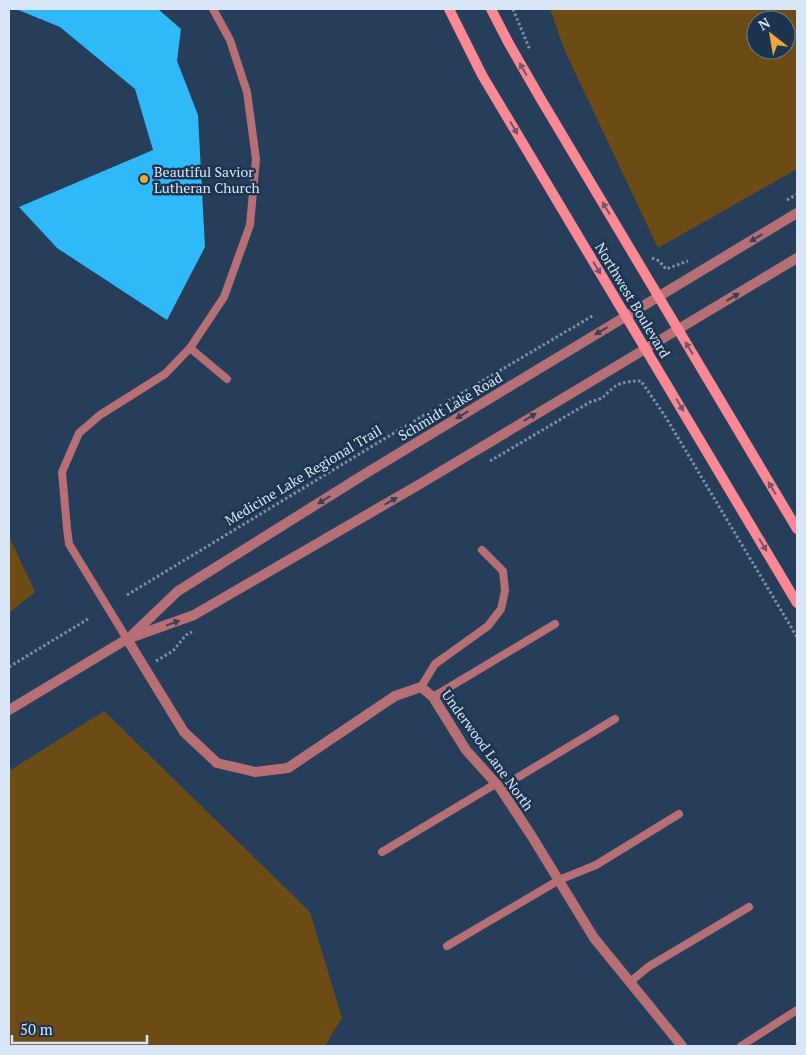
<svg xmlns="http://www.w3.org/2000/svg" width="806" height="1055" font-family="'PT Serif',serif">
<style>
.green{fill:#6d4b15;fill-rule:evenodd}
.building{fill:#30b9f8}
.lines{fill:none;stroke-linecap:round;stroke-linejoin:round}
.path{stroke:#7d90a7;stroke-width:3;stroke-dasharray:2.5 2.5;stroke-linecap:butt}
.service{stroke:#b76f76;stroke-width:8}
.minor{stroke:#b76f76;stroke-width:10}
.tertiary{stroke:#b76f76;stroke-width:10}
.secondary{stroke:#fa8995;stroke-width:10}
.oneway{fill:#75566b}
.oneway2{fill:#3c4057}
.poi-dot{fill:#eda83c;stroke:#1d344f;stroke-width:2}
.labels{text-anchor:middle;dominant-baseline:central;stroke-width:5;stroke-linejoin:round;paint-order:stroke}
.poi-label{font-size:14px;fill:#d8e6f7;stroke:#1d344f;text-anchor:start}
.street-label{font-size:14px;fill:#d8e6f7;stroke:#1d344f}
</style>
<rect width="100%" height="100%" fill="#273e5a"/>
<path class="green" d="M550 9H797V169L658 248 565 51ZM756 20H786V50H756Z
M9 536 35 592 9 613Z
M104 711 310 912 342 1018 325 1046H9V771Z"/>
<path class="building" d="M16 9H158L181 29 177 61 198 115 205 247 167 320 57 248 19 207 153 150 135 89 60 27Z"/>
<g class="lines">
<path class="path" d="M513 9 530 50
M787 200 797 194
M652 258 659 261 666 269 688 261
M490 461 590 402C606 398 602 397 614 387 621 382 632 381 641 381L665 416 797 637
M127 595 394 433 594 315
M156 661 173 651 186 635 192 632
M9 667 88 619"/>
<path class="service" d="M190 348 227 379
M127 639 69 544 67 528 62 472 79 433 100 415 165 374 190 348 224 297 250 225 256 159 247 92 230 40 213 9
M421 687 435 664 488 626 501 609 505 591 503 571 482 550
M433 697 555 624
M500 788 615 719
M382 852 497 783
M447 946 559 880 596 865 679 814
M630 982 648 967 749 907
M741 1046 797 1010"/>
<path class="minor" d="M127 639 184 732 217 763 255 772 288 768 395 696 421 687 433 697 466 750 500 788 531 835 594 938 682 1046"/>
<path class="tertiary" d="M132 635 178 591 368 472 797 213
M9 710 127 639 194 615 420 484 797 258"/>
<path class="secondary" d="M449 9 482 75 797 603
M491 9 508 42 539 96 797 529"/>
</g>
<defs><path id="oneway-solid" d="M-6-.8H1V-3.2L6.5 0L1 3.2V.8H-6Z" transform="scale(1.25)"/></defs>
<g class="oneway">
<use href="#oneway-solid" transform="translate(523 69) rotate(-120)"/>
<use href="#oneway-solid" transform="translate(514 128) rotate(59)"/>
<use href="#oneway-solid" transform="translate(606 208) rotate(-121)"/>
<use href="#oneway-solid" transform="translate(597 268) rotate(59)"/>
<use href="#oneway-solid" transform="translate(689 348) rotate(-121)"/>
<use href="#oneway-solid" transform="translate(680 405) rotate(59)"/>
<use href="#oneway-solid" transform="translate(772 488) rotate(-121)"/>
<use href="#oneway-solid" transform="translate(763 545) rotate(59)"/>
</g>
<g class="oneway2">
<use href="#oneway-solid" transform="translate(756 238) rotate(149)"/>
<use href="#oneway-solid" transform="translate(733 297) rotate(-31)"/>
<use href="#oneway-solid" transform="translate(601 331) rotate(149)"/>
<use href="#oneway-solid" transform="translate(462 415) rotate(149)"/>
<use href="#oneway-solid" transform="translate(530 417) rotate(-31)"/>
<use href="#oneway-solid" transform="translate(324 500) rotate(148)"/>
<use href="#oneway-solid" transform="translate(391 501) rotate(-30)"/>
<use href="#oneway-solid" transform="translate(173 623) rotate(-20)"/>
</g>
<circle class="poi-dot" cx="144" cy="179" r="5"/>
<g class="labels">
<g class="poi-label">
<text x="154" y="171">Beautiful Savior<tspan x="154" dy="16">Lutheran Church</tspan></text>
</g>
<g class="street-label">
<text transform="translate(633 300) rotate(59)">Northwest Boulevard</text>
<text transform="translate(450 406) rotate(-31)">Schmidt Lake Road</text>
<text transform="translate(303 475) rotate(-31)">Medicine Lake Regional Trail</text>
<text transform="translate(488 750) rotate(54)">Underwood Lane North</text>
</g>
</g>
<rect width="806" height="1055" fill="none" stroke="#d8e6f7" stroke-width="20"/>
<g transform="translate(771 35) rotate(329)"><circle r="24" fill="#1d344f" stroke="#687b92"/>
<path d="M0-4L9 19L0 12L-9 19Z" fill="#eda83c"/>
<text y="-8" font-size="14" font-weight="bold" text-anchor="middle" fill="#d8e6f7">N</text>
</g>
<path d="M12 1035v8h135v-8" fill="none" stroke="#d8e6f7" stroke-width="2.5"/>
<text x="20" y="1035" font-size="15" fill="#d8e6f7" stroke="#1d344f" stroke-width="4" paint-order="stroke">50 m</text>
</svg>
